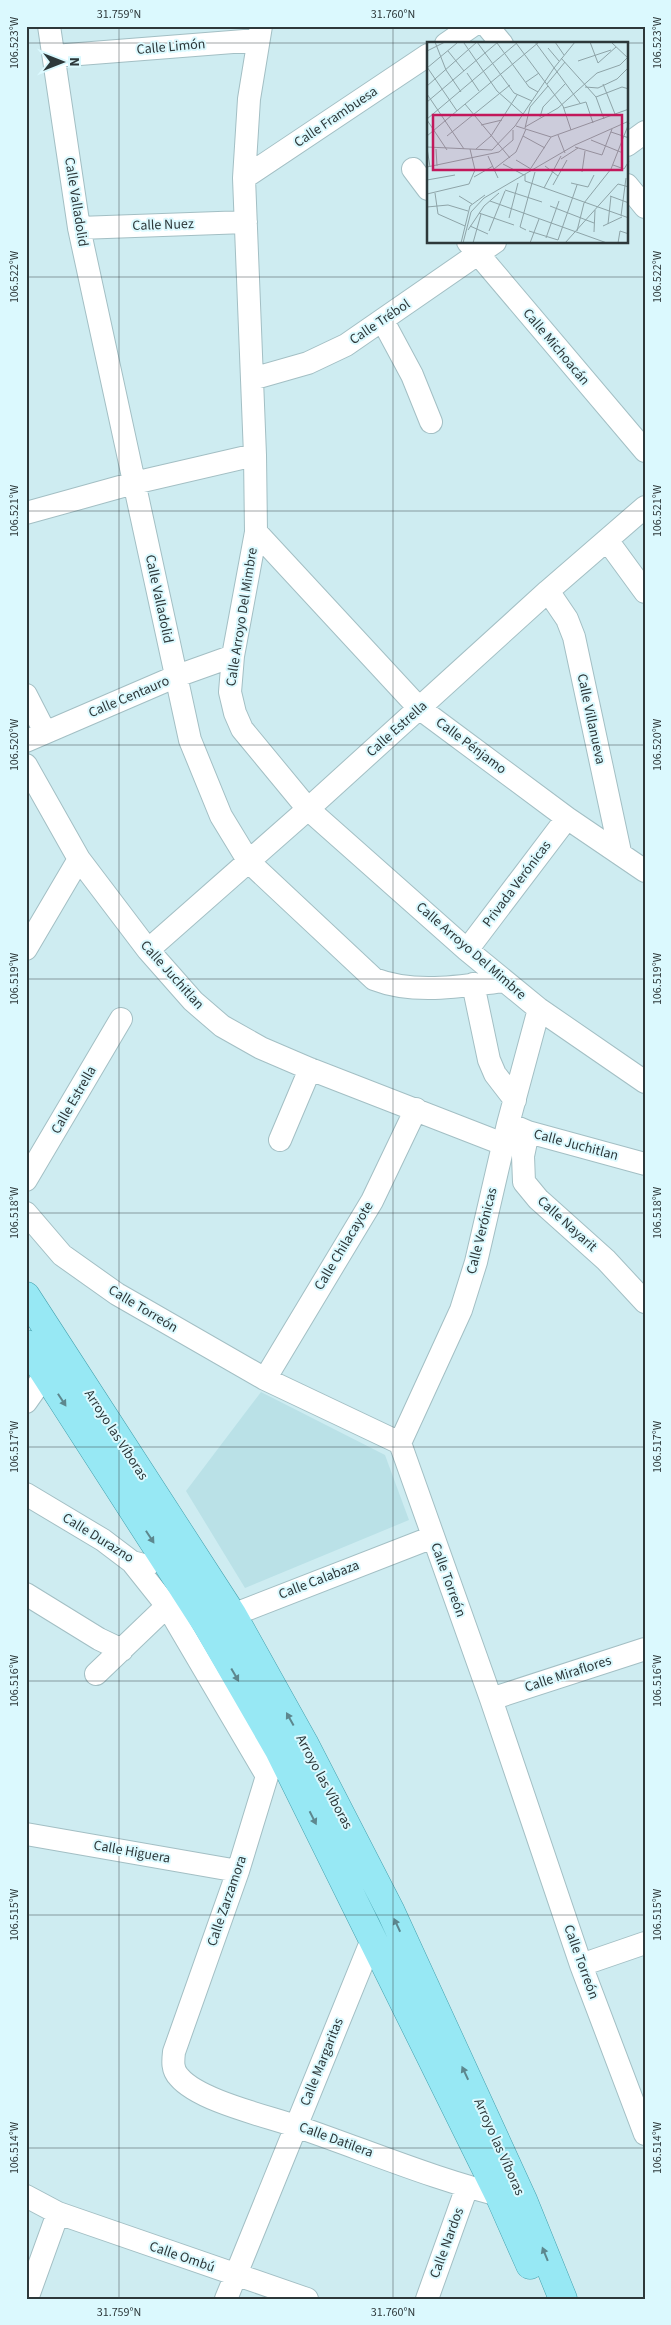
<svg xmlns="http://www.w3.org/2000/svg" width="671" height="2325" font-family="'Source Sans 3',sans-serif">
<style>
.built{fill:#bae1e7}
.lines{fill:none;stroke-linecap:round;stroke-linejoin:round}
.minor-casing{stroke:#a3bfc4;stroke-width:24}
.major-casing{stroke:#44a1ae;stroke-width:29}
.minor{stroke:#fff;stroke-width:22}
.major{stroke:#97e8f4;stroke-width:28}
.oneway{fill:#5d878e}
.ticks{fill:none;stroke:#2d383a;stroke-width:1;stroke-opacity:0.45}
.labels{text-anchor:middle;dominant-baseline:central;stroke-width:4;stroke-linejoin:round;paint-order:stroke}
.street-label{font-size:14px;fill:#2d383a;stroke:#dbf9fe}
.inset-road{fill:none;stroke:#8ea4a8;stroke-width:1}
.view{fill:#c2185b;fill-opacity:0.15;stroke:#c2185b;stroke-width:2.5}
.inset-edge{fill:none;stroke:#2d383a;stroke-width:2.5}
.neatline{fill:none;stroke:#2d383a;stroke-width:2}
.ticks-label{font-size:12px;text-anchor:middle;fill:#2d383a}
</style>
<rect width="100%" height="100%" fill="#ceecf1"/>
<path class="built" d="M261 1392 385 1455 409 1520 245 1588 186 1491Z"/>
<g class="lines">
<g class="minor-casing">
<path id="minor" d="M49 26 79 228 190 740 221 816 249 862 374 979C415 995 461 986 504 981
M261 26 249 99 244 178 255 455 256 532 233 656 230 692 235 713 242 729 308 809 467 950 539 1009 645 1082
M487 26 502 44
M446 44 472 26
M54 56 258 40
M627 145 645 132
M413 169 428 189
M244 178 428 55
M627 185 645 207
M79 228 246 222
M468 242 645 451
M383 321 412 375 431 422
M252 379 308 363 346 345 495 242
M26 513 134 483 255 455
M256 532 419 708 567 818 645 871
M607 540 645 592
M548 591 567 619 574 637 620 852
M26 695 45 732
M26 741 177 676 233 656
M26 765 79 859 148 950 193 1001 222 1026 261 1048 310 1069 503 1144
M26 949 79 859
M148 950 308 809 548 591 645 507
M467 950 567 818
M473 984 489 1060 495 1074 515 1100
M514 1126 528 1132 645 1164
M528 1132 523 1156 524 1182 538 1199 606 1260 645 1302
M280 1140 310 1069
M26 1180 121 1019
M26 1213 62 1255 117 1294 265 1379 400 1443 491 1699 581 1965 645 2134
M265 1379 372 1201 416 1109
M26 1402 45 1375
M400 1443 461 1310 476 1262 508 1124 539 1009
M26 1494 103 1540 132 1562 147 1566
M132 1562 167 1606 267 1776
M26 1594 99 1639 122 1650
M217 1621 433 1537
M96 1674 167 1606
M491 1699 645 1649
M279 1750 267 1776 238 1871 174 2052C173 2061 172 2070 179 2077 199 2101 267 2116 298 2127 368 2151 438 2181 511 2198
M26 1834 238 1871
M581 1965 645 1943
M26 2196 58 2213 307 2299
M27 2299 58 2213
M226 2299 373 1937
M427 2299 467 2187"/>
</g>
<g class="major-casing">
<path id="major" d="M26 1296 232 1614 304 1743 391 1912 523 2200 563 2299
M26 1344 207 1625 279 1750 499 2195 530 2265"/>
</g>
<use href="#minor" class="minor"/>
<use href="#major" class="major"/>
</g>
<defs><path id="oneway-solid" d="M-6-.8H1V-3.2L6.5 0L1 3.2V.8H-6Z" transform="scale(1.25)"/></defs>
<g class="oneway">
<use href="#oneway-solid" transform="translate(62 1400) rotate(57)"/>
<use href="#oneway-solid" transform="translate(150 1537) rotate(57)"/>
<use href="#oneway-solid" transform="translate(235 1675) rotate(60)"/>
<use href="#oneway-solid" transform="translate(290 1719) rotate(-119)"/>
<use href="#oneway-solid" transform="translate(313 1818) rotate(63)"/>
<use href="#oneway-solid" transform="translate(397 1925) rotate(-115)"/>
<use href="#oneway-solid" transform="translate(465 2073) rotate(-115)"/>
<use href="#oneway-solid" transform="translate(545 2254) rotate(-112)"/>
</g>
<path class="ticks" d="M119 26V2299M393 26V2299M26 43H645M26 277H645M26 511H645M26 745H645M26 979H645M26 1213H645M26 1447H645M26 1681H645M26 1915H645M26 2148H645"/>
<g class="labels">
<g class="street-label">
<text transform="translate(171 47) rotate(-5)">Calle Limón</text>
<text transform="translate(336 117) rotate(-34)">Calle Frambuesa</text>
<text transform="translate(76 202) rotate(81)">Calle Valladolid</text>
<text transform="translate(163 225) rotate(-2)">Calle Nuez</text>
<text transform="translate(380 322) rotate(-34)">Calle Trébol</text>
<text transform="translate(556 347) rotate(50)">Calle Michoacán</text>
<text transform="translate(159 599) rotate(78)">Calle Valladolid</text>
<text transform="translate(242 617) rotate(-81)">Calle Arroyo Del Mimbre</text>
<text transform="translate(129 697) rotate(-23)">Calle Centauro</text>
<text transform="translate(591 719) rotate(78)">Calle Villanueva</text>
<text transform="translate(397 729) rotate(-42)">Calle Estrella</text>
<text transform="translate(471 746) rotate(37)">Calle Pénjamo</text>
<text transform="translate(517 884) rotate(-53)">Privada Verónicas</text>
<text transform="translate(471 951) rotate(41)">Calle Arroyo Del Mimbre</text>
<text transform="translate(172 975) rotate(48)">Calle Juchitlan</text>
<text transform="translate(74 1100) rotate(-60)">Calle Estrella</text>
<text transform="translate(576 1145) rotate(15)">Calle Juchitlan</text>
<text transform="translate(567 1224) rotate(42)">Calle Nayarit</text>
<text transform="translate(482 1231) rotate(-76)">Calle Verónicas</text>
<text transform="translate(344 1246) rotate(-59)">Calle Chilacayote</text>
<text transform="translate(143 1309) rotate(31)">Calle Torreón</text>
<text transform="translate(116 1435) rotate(57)">Arroyo las Víboras</text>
<text transform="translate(98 1538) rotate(32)">Calle Durazno</text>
<text transform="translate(319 1580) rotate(-21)">Calle Calabaza</text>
<text transform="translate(448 1580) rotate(70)">Calle Torreón</text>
<text transform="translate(568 1674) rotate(-18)">Calle Miraflores</text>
<text transform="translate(324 1782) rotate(62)">Arroyo las Víboras</text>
<text transform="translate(132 1852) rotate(10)">Calle Higuera</text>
<text transform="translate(227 1901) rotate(-71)">Calle Zarzamora</text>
<text transform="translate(581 1962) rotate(70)">Calle Torreón</text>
<text transform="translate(322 2062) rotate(-68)">Calle Margaritas</text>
<text transform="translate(336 2140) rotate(20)">Calle Datilera</text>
<text transform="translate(499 2147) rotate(66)">Arroyo las Víboras</text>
<text transform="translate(447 2243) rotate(-70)">Calle Nardos</text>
<text transform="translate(182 2257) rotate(19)">Calle Ombú</text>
</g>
</g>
<g transform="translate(427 42)">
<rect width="201" height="201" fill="#ceecf1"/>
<path class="inset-road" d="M8 0 19 28 34 50M108 0 153 61M128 0 137 13M163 0 171 21 189 5M184 0 202 17M37 1 70 49 96 72M70 1 102 45 111 50M89 1 136 64 144 88M121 6 132 19M0 9 18 0M21 9 37 29M134 16 169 55 177 77M151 19 184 8M0 25 30 69M0 26 30 1M40 31 52 49M99 40 112 31M120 42 138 20M176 42 188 72M0 44 50 0 87 51 105 59M158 45 171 46 190 37 202 25M0 52 37 107M169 55 195 45 202 47M0 60 71 0M38 62 83 116M137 66 159 60 166 81M113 75 116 65 138 42M0 77 91 0M0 78 20 108M54 83 75 78M89 84 124 95M98 85 131 66 170 31 193 23 200 16M98 86 103 65 121 44M184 90 202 96M131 93 138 111M0 94 112 0M20 94 83 43M96 94 118 106M164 98 196 111M0 105 65 108 88 84 127 26 148 0M148 105 175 113 185 87M0 106 3 125M9 107 10 124M49 107 64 94 90 53M61 114 71 136M134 117 151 106M89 118 104 127M76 122 97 133M186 123 197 127 202 119M118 124 131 134M0 125 72 110 86 98V88M104 126 124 95 202 67M67 127 89 110 99 87M155 130 158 109M98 132V139L202 176M47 135 66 124M0 138 28 133M144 141 161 145 167 133M126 143 140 118M117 146 134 114M78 148 115 160M8 151 11 172 38 184M0 152 42 142 48 128 43 107M32 154 45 162M183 154 202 161M63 159 180 201M123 164 167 181M0 165 21 163 41 169M52 171 87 183M194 174 199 136M82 176 91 141M181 182 184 154M43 184 61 192M176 184 195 175M41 188 57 164 72 151M99 188 93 185 108 130M62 189 78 149M102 189 131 198 150 143M150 189 157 161 184 127 202 81M167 190 168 168M119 196 132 159M34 201 43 164 58 153M36 201 44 170 57 156 148 103 202 79M46 201 54 172M103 201 112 177M138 201 191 142 202 145M191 201 193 189 202 192"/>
<path class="view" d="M6 73H195V128H6Z"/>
<rect width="201" height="201" class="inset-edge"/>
</g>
<rect width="671" height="2325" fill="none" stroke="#dbf9fe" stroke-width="55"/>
<g transform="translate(62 62) rotate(90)" stroke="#dbf9fe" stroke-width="4" paint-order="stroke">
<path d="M0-4L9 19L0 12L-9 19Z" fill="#2d383a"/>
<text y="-8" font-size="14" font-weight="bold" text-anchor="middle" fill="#2d383a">N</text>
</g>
<rect x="28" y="28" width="616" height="2270" class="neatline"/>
<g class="ticks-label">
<text x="119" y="18">31.759°N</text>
<text x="393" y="18">31.760°N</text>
<text transform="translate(657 43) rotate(-90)" y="4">106.523°W</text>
<text transform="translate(14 43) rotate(-90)" y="4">106.523°W</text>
<text transform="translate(657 277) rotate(-90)" y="4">106.522°W</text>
<text transform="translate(14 277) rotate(-90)" y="4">106.522°W</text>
<text transform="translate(657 511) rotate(-90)" y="4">106.521°W</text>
<text transform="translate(14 511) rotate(-90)" y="4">106.521°W</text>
<text transform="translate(14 745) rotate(-90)" y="4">106.520°W</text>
<text transform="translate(657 745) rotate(-90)" y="4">106.520°W</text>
<text transform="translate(14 979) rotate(-90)" y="4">106.519°W</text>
<text transform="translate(657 979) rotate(-90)" y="4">106.519°W</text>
<text transform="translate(657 1213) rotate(-90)" y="4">106.518°W</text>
<text transform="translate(14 1213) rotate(-90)" y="4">106.518°W</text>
<text transform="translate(657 1447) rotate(-90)" y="4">106.517°W</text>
<text transform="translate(14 1447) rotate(-90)" y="4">106.517°W</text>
<text transform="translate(14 1681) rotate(-90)" y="4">106.516°W</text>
<text transform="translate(657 1681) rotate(-90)" y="4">106.516°W</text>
<text transform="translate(657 1915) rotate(-90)" y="4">106.515°W</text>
<text transform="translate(14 1915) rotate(-90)" y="4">106.515°W</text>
<text transform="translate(657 2148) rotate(-90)" y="4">106.514°W</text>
<text transform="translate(14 2148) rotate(-90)" y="4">106.514°W</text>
<text x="119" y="2316">31.759°N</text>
<text x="393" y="2316">31.760°N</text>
</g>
</svg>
